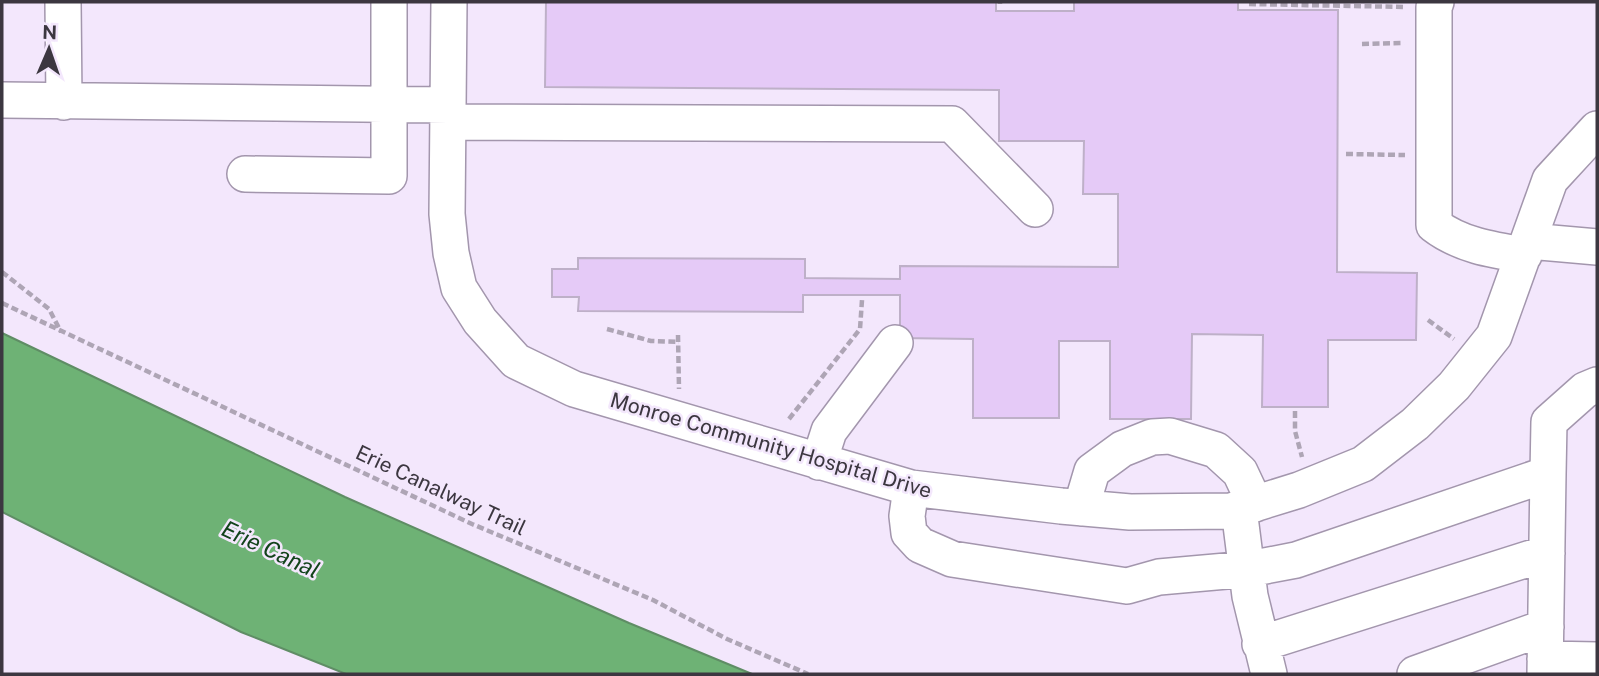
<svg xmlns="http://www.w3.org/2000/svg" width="1599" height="676" font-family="'Public Sans',sans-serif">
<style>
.water{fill:#6eb275;stroke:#5f8d65;stroke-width:2}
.building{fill:#e5caf7;stroke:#beb0c8;stroke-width:2}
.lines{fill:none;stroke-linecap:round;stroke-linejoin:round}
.minor-casing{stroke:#a396ad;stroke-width:38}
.path{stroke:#aea5b5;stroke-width:4.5;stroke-dasharray:7 3.5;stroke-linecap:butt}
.minor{stroke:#fff;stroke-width:35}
.labels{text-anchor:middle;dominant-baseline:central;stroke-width:5;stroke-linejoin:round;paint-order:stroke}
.street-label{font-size:21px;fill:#3c3740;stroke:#f3e7fc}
.water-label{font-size:23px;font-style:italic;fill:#12431b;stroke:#f3e7fc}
</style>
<rect width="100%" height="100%" fill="#f3e7fc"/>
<path class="water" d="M2 333 345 497 629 623 752 674H346L241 632 2 512Z"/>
<path class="building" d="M546 2H996V11H1074V2H1238V10H1338L1337 272 1417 273 1416 340H1328V407H1262L1263 335 1192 334 1191 419H1110V341H1059V418H973V339L900 338V295H803V312L578 311 579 297H552V269H578V258L805 259V278L900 279V266L1118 267V194H1083L1084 141H999V90L545 87Z"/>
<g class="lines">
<g class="minor-casing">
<path id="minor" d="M63 2 64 102
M449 2 447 214 451 253 459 288 480 321 516 361 574 389 911 488 1061 506 1130 512 1231 511 1299 490 1363 464 1415 424 1454 386 1494 336 1550 180 1597 129
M1436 2 1434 7V225C1460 245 1492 250 1524 255
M2 100 448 105
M448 122 952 124 1035 209
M245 174 389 176V2
M1529 241 1597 247
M819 462 829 431 895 343
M911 488 907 516 909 533 920 545 952 559 1127 586 1159 577 1249 569 1296 560 1548 474 1549 422 1585 390 1597 385
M1081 508 1092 471 1122 449 1152 437 1170 436 1216 450 1240 472 1255 504
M1239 509 1250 596 1269 674
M1260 644 1547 553
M1545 659 1597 660
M1415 674 1546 627
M1545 674 1548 474"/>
</g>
<path class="path" d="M1000 4V2
M1249 4 1405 7
M1362 44 1404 43
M1346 154 1405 155
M2 272 49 309 61 332
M2 303 472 524 653 600 727 639 808 674
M1428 320 1454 339
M607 329 651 341 679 342
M678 335 679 389
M1295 411V431L1302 457
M789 419 860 329 862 300"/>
<use href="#minor" class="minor"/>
</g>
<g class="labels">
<g class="street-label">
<text transform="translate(771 445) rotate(16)">Monroe Community Hospital Drive</text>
<text transform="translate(441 490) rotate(25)">Erie Canalway Trail</text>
</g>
<g class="water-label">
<text transform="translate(271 549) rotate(25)">Erie Canal</text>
</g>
</g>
<rect width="1599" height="676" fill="none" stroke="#3c3740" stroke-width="7"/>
<g transform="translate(49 49) rotate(2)" stroke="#f3e7fc" stroke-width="5" paint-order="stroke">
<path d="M0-5L12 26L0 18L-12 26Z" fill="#3c3740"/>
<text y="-10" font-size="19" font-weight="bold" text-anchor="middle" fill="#3c3740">N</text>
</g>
</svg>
